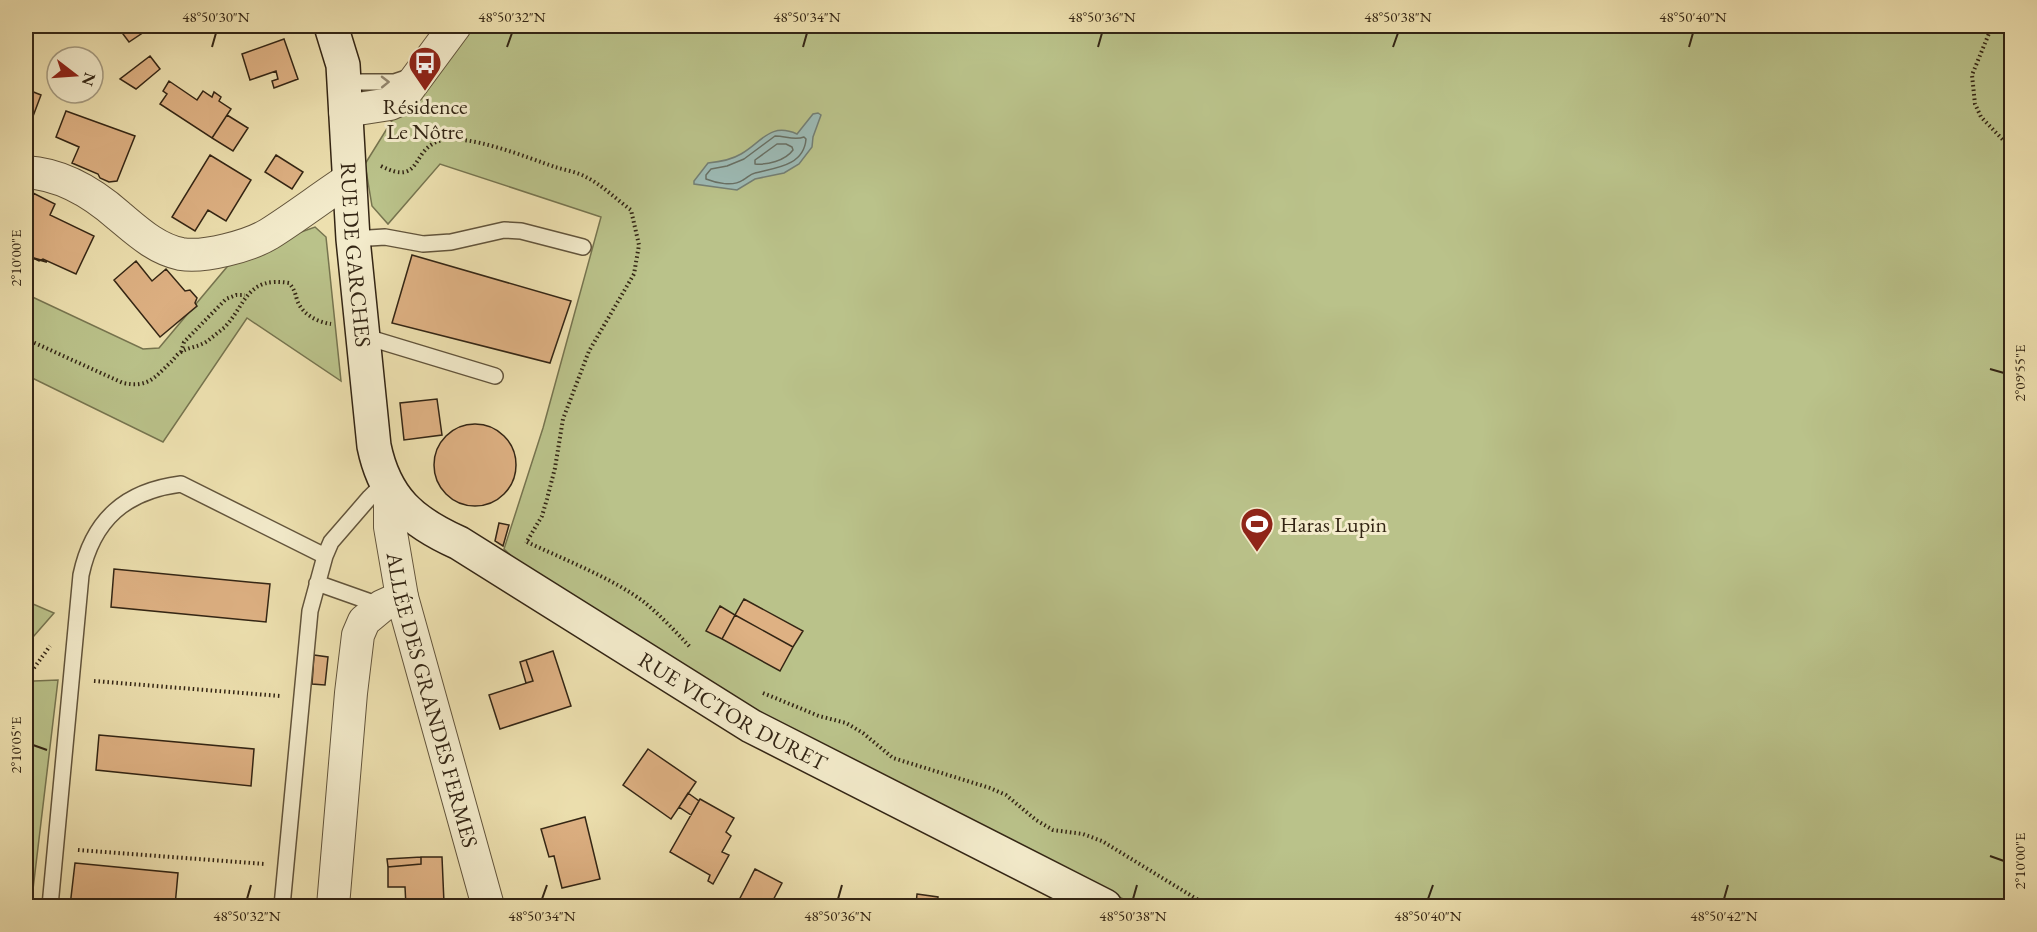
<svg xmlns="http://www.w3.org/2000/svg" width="2037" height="932" font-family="'EB Garamond',serif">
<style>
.green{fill:#bac28a;stroke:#76744f;stroke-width:1.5}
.water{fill:#9dbbb6;stroke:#737f75;stroke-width:1.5}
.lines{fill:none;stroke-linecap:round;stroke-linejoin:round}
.shore{stroke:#687065;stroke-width:1.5}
.building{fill:#deb183;stroke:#332514;stroke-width:1.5}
.lane-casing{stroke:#62543b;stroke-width:18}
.street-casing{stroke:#62543b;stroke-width:34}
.secondary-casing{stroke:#332514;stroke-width:36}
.path{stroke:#332514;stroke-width:4;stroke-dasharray:1.5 3;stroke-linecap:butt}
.lane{stroke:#f3ebcb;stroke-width:15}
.street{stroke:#f3ebcb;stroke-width:32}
.secondary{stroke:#f3ebcb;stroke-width:33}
.oneway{stroke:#938870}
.ticks{fill:none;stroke:#332514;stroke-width:2}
.labels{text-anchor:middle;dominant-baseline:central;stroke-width:6;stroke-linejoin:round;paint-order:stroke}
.poi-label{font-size:22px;fill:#332514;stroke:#f3ebcb}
.street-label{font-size:22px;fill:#332514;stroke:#f3ebcb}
.neatline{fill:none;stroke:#332514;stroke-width:2}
.ticks-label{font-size:15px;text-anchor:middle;fill:#332514}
</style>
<rect width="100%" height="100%" fill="#ede0af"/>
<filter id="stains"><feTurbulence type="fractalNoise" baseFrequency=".00333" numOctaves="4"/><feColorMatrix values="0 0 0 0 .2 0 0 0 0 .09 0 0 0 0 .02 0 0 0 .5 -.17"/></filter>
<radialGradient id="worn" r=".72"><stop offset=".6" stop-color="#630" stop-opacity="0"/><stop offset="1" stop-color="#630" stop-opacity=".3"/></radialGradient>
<path class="green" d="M463 26H2011V906H1138L790 740 523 567 504 549 543 428 601 217 440 164 388 224 372 206 365 164 424 69Z
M315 227 326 237 341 381 247 318 163 442 26 375V294L143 349 159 348 237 255Z
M26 601 54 613 26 645Z
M58 680 31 906H26V690L34 681Z"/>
<path class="water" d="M818 113 821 115 813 137 812 147 799 164 784 173 755 179 737 190 694 184V181L708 163C719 162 731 160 741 154 762 142 770 122 797 134L813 114Z"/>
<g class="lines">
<path class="shore" d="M775 136C786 136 794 141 804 137L806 139C804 166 775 168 755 173 750 174 747 178 743 180 733 187 716 183 706 179V175L711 169 727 166 744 159Z
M777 144H786L792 147 793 150C785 161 767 165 755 164V160Z"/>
</g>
<path class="building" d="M117 26H153L129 42Z
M284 39 298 79 274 88 272 81 278 79 276 71 250 80 242 54Z
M150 56 160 69 136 89 120 79Z
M169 81 197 100 203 91 212 97 214 92 221 97 219 101 231 109 212 138 160 104 167 94 163 91Z
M26 89 41 95 26 135Z
M66 111 135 136 117 181 109 182 100 178 98 174 72 163 79 147 56 137Z
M227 115 248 128 233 151 212 138Z
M210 155 251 180 226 221 208 210 195 231 172 217Z
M276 155 303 172 292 189 265 172Z
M33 193 55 204 50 215 94 236 76 274 43 259 39 261 29 256 26 250V208Z
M412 255 571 301 550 363 392 323Z
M136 261 152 281 166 269 185 291 190 290 197 298 195 303 197 306 160 337 114 280Z
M437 399 442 435 404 440 400 403Z
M434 465a41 41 0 1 1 82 0a41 41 0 1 1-82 0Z
M499 523 509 525 503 546 495 541Z
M114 569 270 584 266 622 111 607Z
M744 599 803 631 793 647 735 615Z
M720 606 735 615 722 639 706 631Z
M735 615 793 647 780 671 722 639Z
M553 651 571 706 500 729 489 695 533 681 526 660Z
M314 655 328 657 325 685 312 684Z
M526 660 533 681 526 683 520 662Z
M99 735 254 749 251 786 96 770Z
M648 749 696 782 671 819 623 785Z
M688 793 699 801 691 815 679 807Z
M700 799 734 818 726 832 731 836 722 852 729 855 713 884 708 881 710 875 670 852Z
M585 817 600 879 562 888 554 856 549 857 541 829Z
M421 857V864L388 867 387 859Z
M421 857H442L444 903H440V906H406L405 887H388V867L421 864Z
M75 863 178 873 175 906H70Z
M755 869 782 883 770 906H736Z
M917 894 938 897 937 906 916 905Z"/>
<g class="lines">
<g class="lane-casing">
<path id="lane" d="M344 82H394L412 76
M353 239 385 237 423 244 451 242 504 230 521 231 583 247
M363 336 495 376
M317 583 382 606
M50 906 81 575C93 519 126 491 181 484L325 556
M282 906 310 611 325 556 331 542 370 497 385 482"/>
</g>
<g class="street-casing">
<g id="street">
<path d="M345 111 390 104 401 99 455 26"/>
<path d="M26 172C61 174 93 193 119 216 137 231 156 249 181 254 204 258 249 246 269 234 296 217 322 197 348 180"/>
<path id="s1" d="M390 491V527L402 597 488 906"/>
<path d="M333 906 351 693 358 635 364 621 382 606 402 597"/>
</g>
</g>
<g class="secondary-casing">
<g id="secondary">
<path id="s2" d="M331 26 343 65 353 239 374 446C385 499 412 522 459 543L751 726 1105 906"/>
</g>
</g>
<path class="path" d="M1992 26 1972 75 1975 104 1981 117 2007 144
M381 166C422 187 411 150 439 141 464 132 529 158 555 167 565 170 577 172 586 177 602 185 616 199 631 210L639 245 634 274 589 351 563 419 555 468 547 499 542 516 526 543
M26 339 123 383C148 388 154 378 171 362 174 359 177 354 181 352 190 346 199 348 210 339 215 335 220 331 225 327 246 304 247 276 289 283 294 289 295 292 297 300 302 314 317 322 331 324
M181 352 184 342 226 299 236 295H245
M527 542C563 559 614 579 644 602 661 616 676 632 691 648
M26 679 50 646
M94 681 280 696
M763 693 819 716 846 723 863 733 893 758 990 788 1006 795 1036 820 1053 830 1083 834 1102 841 1208 906
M78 850 265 864"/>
<use href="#lane" class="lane"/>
<use href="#street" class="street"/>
<use href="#secondary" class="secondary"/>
</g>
<defs><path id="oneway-chevron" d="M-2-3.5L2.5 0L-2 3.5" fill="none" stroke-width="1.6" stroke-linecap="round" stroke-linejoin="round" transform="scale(1.5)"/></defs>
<use class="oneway" href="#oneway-chevron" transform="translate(385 82) rotate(-1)"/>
<path class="ticks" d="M212 47 216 33M507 47 512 33M803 47 807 33M1098 47 1102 33M1393 47 1398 33M1689 47 1693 33M33 258 47 262M1990 369 2004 373M33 745 47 750M1990 856 2004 861M247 899 251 885M542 899 547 885M838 899 842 885M1133 899 1137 885M1428 899 1433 885M1724 899 1728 885"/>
<defs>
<g id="bus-pin" transform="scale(1.725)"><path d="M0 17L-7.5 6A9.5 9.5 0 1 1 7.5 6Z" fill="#8f2418" stroke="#f3ebcb"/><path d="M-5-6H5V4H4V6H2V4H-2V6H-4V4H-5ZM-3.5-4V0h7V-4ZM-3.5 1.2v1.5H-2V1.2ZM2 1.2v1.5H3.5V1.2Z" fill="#fff"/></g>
<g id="stadium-pin" transform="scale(1.725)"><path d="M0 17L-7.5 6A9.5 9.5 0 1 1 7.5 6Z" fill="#8f2418" stroke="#f3ebcb"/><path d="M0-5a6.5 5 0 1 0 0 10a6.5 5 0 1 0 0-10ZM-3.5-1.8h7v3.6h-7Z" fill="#fff"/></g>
</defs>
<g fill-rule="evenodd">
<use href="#bus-pin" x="425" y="63"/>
<use href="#stadium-pin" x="1257" y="524"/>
</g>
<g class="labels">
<g class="poi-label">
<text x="425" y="106">Résidence<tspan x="425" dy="25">Le Nôtre</tspan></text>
<text x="1280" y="524" text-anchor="start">Haras Lupin</text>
</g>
<g class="street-label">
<text stroke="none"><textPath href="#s2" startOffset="231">RUE DE GARCHES</textPath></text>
<text stroke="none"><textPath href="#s1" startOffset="214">ALLÉE DES GRANDES FERMES</textPath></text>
<text stroke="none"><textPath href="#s2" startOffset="880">RUE VICTOR DURET</textPath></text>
</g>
</g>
<rect width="2037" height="932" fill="none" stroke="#ede0af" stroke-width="66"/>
<g transform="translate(75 75) rotate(107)"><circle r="28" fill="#f3ebcb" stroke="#a69c82" stroke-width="1.5"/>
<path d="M0-4.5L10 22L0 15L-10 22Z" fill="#8f2418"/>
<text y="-9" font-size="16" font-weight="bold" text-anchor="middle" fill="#332514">N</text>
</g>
<rect x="33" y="33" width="1971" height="866" class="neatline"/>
<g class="ticks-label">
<text x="216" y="22">48°50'30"N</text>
<text x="512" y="22">48°50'32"N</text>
<text x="807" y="22">48°50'34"N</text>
<text x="1102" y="22">48°50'36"N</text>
<text x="1398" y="22">48°50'38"N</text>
<text x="1693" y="22">48°50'40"N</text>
<text transform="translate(16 258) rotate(-90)" y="5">2°10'00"E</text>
<text transform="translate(2020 373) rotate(-90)" y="5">2°09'55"E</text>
<text transform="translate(16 745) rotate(-90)" y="5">2°10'05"E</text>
<text transform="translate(2020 861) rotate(-90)" y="5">2°10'00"E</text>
<text x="247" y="921">48°50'32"N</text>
<text x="542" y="921">48°50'34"N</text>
<text x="838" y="921">48°50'36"N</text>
<text x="1133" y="921">48°50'38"N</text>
<text x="1428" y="921">48°50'40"N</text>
<text x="1724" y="921">48°50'42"N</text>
</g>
<rect width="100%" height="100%" filter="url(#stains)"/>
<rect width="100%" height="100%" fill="url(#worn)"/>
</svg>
